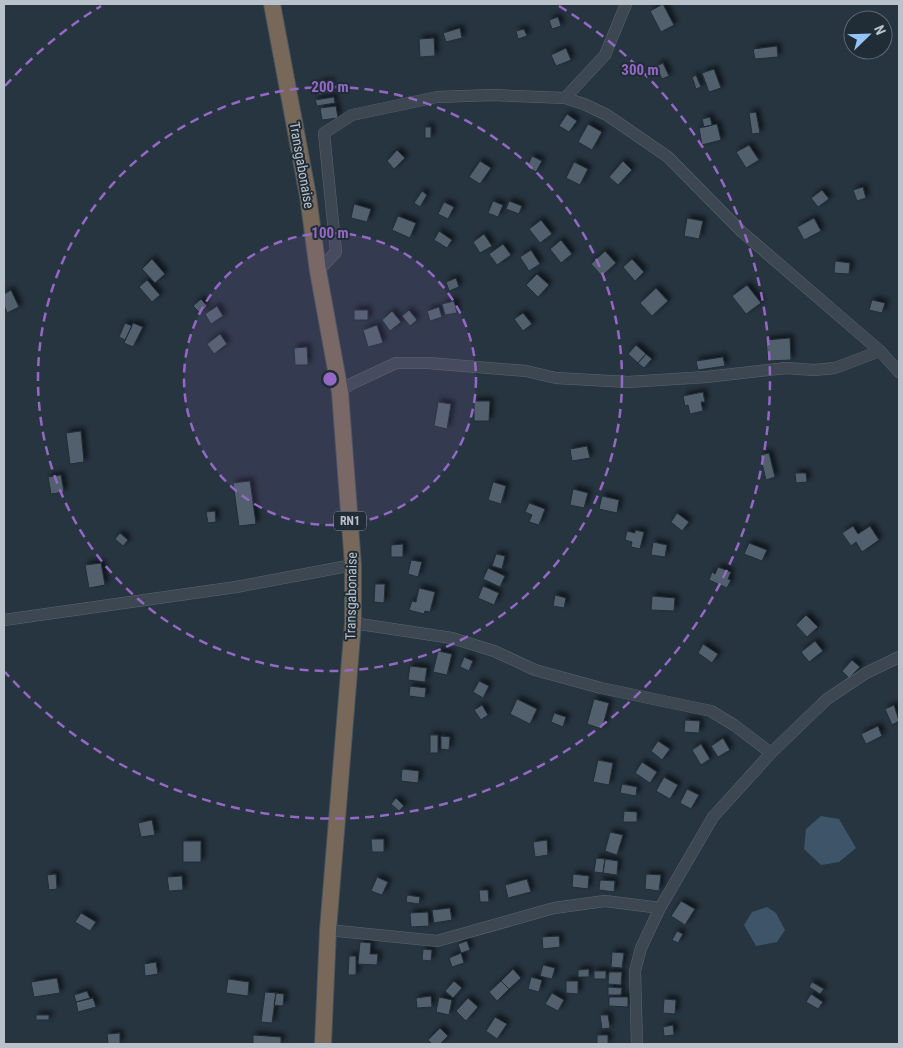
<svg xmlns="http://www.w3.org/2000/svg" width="903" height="1048" font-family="'Roboto Condensed',sans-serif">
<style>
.water{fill:#3e5569}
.building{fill:#51606c;stroke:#222e38;filter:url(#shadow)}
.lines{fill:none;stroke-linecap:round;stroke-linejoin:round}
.minor-casing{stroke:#5a656e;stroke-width:12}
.highway-casing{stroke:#46525b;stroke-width:18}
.minor{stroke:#3c4751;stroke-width:11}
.highway{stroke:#776859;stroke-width:16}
.ring{fill:none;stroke:#9468c4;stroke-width:2.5;stroke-dasharray:9 6}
.labels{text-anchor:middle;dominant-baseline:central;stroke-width:4;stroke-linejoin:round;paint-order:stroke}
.shield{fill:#202c36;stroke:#8b959e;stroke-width:1}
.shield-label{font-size:12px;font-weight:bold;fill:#b9c2cb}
.street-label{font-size:14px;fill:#b9c2cb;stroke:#202c36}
.centre{fill:#9468c4;stroke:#202c36;stroke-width:2.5}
.ring-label{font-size:15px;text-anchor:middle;font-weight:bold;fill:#9468c4;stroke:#202c36;stroke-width:4;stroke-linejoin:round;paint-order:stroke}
</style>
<defs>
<filter id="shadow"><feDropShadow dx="3.5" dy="-3.5" stdDeviation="2.5" flood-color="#0009"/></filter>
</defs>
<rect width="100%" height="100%" fill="#273541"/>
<path class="water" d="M821 816 839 819 856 848 839 862 821 865 804 849 806 829Z
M767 907 776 913 785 930 777 942 756 946 744 925 752 912Z"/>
<path class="building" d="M663 4 674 25 661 32 650 11Z
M558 17 561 26 552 29 549 20Z
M460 28 462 38 446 42 443 33Z
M524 29 527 36 518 39 516 31Z
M434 38 435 56 420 57 419 39Z
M777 46 778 57 755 59 753 49Z
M566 48 571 60 556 66 551 55Z
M663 63 669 76 662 79 656 66Z
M714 69 721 88 709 92 702 73Z
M696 75 701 87 696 89 692 77Z
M330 81 331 92 318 95 316 84Z
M334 97 335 103 317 106 315 100Z
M336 106 338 118 322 120 320 108Z
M756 112 760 133 752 134 749 113Z
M567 114 577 121 569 132 559 126Z
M710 117 712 125 704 127 702 119Z
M588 124 602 132 592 150 578 142Z
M717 124 721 140 702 145 699 128Z
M425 127H431V138H425Z
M749 145 759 160 746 168 736 152Z
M397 150 405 158 394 169 387 161Z
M532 156 542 161 536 172 527 167Z
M480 161 491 168 480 184 469 177Z
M623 161 632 170 618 185 609 177Z
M574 162 588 169 580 185 566 178Z
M863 187 866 198 857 201 853 190Z
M822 190 829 199 818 207 811 198Z
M422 191 427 195 420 207 414 203Z
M493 201 503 205 498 217 488 213Z
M509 201 522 206 519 214 506 209Z
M444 202 454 207 448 219 438 214Z
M354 204 371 209 367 222 351 218Z
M398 216 416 223 410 238 392 230Z
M687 218 703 221 699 239 684 236Z
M814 218 821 231 804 240 797 227Z
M541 220 552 234 540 243 529 229Z
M439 231 452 240 447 248 434 240Z
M484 234 492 246 480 253 473 242Z
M561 240 572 254 561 263 550 249Z
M503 244 511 255 497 265 489 254Z
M531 250 540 264 529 271 520 257Z
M605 251 616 263 602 276 591 264Z
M152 259 165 274 155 283 142 269Z
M632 259 644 272 635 281 623 267Z
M835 261 850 263 849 274 834 273Z
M537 274 549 285 538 297 526 285Z
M456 278 459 287 449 291 446 282Z
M147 280 160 295 152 302 139 287Z
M747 285 761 303 746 314 732 296Z
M656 288 668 301 652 316 640 303Z
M11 290 19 307 7 313 4 305V294Z
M201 299 207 306 200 313 193 306Z
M872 300 885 303 882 313 869 310Z
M454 301 457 313 445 315 442 304Z
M217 306 223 316 211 324 205 314Z
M439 307 442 317 430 321 427 311Z
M354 310H368V320H354Z
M409 310 417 320 410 326 402 316Z
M392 311 401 322 390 331 382 320Z
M523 313 532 324 523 331 514 319Z
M125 323 132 326 125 340 119 337Z
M133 323 143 327 133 347 124 343Z
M377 325 383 343 368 347 363 330Z
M220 334 227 344 214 354 207 344Z
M790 338 791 360 768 361 766 340Z
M636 345 646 354 638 363 628 354Z
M307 347 308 365H295L294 348Z
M646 354 652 359 644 368 638 363Z
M723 357 725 366 698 370 696 361Z
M703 392 705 402H701L703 411 690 414 688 405 685 406 683 396Z
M474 401H490L489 421H474Z
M438 402 451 404 447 429 434 426Z
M81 431 84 462 70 464 66 433Z
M587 446 590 458 572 461 570 449Z
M769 453 775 477 766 480 760 455Z
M795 473H806L807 482 796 483Z
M61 475 64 492 51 494 48 477Z
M250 481 256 524 239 526 233 483Z
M493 482 506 486 501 504 488 500Z
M573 489 588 493 584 508 570 505Z
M602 496 619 500 617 513 599 509Z
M529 503 545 509 539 525 529 522 532 515 525 512Z
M215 511 216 522 208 523 206 512Z
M677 513 689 522 682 531 671 522Z
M853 526 858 534 870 526 879 540 862 552 856 542 851 546 842 533Z
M635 530 644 532 640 549 631 547 632 542 625 540 627 531 635 533Z
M120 533 128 540 123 546 115 539Z
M653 542 667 545 665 557 651 555Z
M749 543 767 550 762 561 744 554Z
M403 544V557H391V545Z
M496 554 505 556 502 569 492 566Z
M411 560 422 562 418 577 408 574Z
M101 563 105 585 89 588 85 565Z
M718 567 731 572 728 579 731 580 727 588 709 580 712 572 715 574Z
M488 568 505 576 500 587 483 579Z
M375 584H385L384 603 374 602Z
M483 586 499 593 494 605 478 598Z
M419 588 435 592 430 612 425 611 424 614 409 610 412 601 416 602Z
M555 595 566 598 564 608 553 606Z
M652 596 675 598 674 611 651 610Z
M806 615 818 627 807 637 796 625Z
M815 641 823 651 809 662 801 652Z
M703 644 718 654 712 663 698 653Z
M438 651 452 654 447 675 433 672Z
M464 657 473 661 469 671 460 667Z
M852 660 860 667 849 678 842 671Z
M410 666 427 668 425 682 408 680Z
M479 681 489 686 483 698 473 692Z
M410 686 426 688 425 698 409 696Z
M517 699 537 709 530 724 510 714Z
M594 699 609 703 602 729 587 724Z
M482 705 488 715 481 720 474 710Z
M894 705 899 721 892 725 885 709Z
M554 713 566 717 563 727 551 722Z
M685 720 700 721 699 733 684 732Z
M878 726 882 736 866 744 861 734Z
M430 735H438V753H430Z
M441 736 450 737 449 750 441 749Z
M723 738 730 750 718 757 711 746Z
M658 741 670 749 662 760 651 751Z
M701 744 710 759 701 765 692 750Z
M598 760 613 763 609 785 593 782Z
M642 762 657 772 650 783 635 773Z
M402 769 419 771 418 783 401 781Z
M664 777 678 785 670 799 656 791Z
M622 784 637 787 636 796 620 793Z
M687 789 699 795 691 809 680 803Z
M396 798 404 806 399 811 391 804Z
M624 811 637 812V822H623Z
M152 820 155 835 141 837 138 823Z
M610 832 623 835 617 855 605 851Z
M371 839H384V852H372Z
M547 840 548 855 535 857 533 842Z
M183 841H201V862H183Z
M596 858 605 859 603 873 594 872Z
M605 859 618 861 617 875 603 873Z
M56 874 57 889 49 890 47 875Z
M573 874 589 876 588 889 572 887Z
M646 874 661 875 659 891 645 889Z
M182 876 183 890 169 891 167 877Z
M377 877 388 882 382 895 371 891Z
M527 879 531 892 508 898 505 885Z
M600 880 615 881 614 892 599 890Z
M479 890H488L489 902H480Z
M407 895 420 897 419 904 406 902Z
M681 901 695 909 685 925 671 916Z
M450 908 452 920 434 923 432 910Z
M428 912 429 926 411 927 410 913Z
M81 913 96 922 90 931 75 922Z
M677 931 683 934 678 943 672 940Z
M559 936 560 947 543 949 542 937Z
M467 941 470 950 461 953 458 944Z
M360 942 371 943 370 954H378L377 965 358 964Z
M423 949 432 950 431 961 422 960Z
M612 952 624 953 622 968 611 967Z
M461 953 464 963 452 967 449 958Z
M349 956H356V975H348Z
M156 962 158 974 145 976 144 964Z
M543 965 555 968 552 979 540 976Z
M513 969 521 978 509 989 501 981Z
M589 969V977H578V970Z
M594 971H606V979H594Z
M609 972H622L621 985 608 984Z
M531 977 542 980 539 992 528 989Z
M57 978 60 993 34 997 31 982Z
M228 979 249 982 248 996 226 993Z
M454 981 462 988 453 998 445 991Z
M501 981 509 989 497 1001 489 992Z
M566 981H578V994L566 993Z
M812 982 824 989 820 994 809 987Z
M608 987 622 988 621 995H608Z
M87 991 90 998 76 1002 74 995Z
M265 992 276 993 272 1023 261 1022Z
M276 993 284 994 283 1006 274 1005Z
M552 993 564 1000 558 1011 545 1004Z
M811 994 823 1002 818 1009 806 1002Z
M431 996 432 1007 417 1008 416 998Z
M439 997 452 1000 449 1015 436 1012Z
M609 997H628V1007L609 1006Z
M93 998 96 1007 78 1012 76 1002Z
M468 998 478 1007 466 1021 456 1011Z
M664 999 676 1000 675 1014 663 1013Z
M36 1015H49V1020H36Z
M600 1015H608L610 1028 602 1029Z
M495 1017 507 1024 497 1039 486 1031Z
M673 1025 674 1035 664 1036 663 1027Z
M440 1028 448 1036 440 1044H432L428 1040Z
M120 1033V1044H108L107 1034Z
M253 1035 281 1037V1044H253Z
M597 1035H608V1044H597Z"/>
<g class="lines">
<g class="minor-casing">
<path id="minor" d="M565 98 605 55 626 4
M318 271 336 252 324 133 352 115 437 97 492 95 565 98 584 104 607 115 668 157 742 232 880 351 899 372
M340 392 351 384 396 363H428L526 371 556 378 628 382 706 377 786 368 814 370 835 368 880 351
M4 620 236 587 353 565
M353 623 452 638 494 651 535 670 601 688 711 711 734 725 771 753
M328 930 437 941 554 908 605 901 660 908
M637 1044 635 971 641 948 660 908 713 817 771 753 827 699 866 673 899 657"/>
</g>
<g class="highway-casing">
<path id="highway" d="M272 4 308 196 318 271 340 392 353 565V623L328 930 323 1044"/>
</g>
<use href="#minor" class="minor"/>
<use href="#highway" class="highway"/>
</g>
<circle cx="330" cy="379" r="146" fill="#9468c4" fill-opacity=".12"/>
<g class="ring">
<circle cx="330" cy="379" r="146"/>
<circle cx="330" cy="379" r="292"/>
<path d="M5 86A438 438 0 0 1 101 6M559 6A438 438 0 1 1 5 672"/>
</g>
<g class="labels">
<rect class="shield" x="334" y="511.5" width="32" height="19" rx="4"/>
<g class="shield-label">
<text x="350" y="521">RN1</text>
</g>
<g class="street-label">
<text transform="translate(302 165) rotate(80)">Transgabonaise</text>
<text transform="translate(351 596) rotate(-89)">Transgabonaise</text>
</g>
</g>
<circle cx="330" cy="379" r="8" class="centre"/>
<g class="ring-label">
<text x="640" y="75">300 m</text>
<text x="330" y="92">200 m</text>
<text x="330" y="238">100 m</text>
</g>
<rect width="903" height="1048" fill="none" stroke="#b9c2cb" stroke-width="10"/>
<g transform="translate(868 35) rotate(67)"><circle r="24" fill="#202c36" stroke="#5d6872"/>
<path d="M0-4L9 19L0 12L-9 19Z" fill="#94c4f5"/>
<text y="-8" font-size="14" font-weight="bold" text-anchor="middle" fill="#b9c2cb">N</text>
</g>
</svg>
